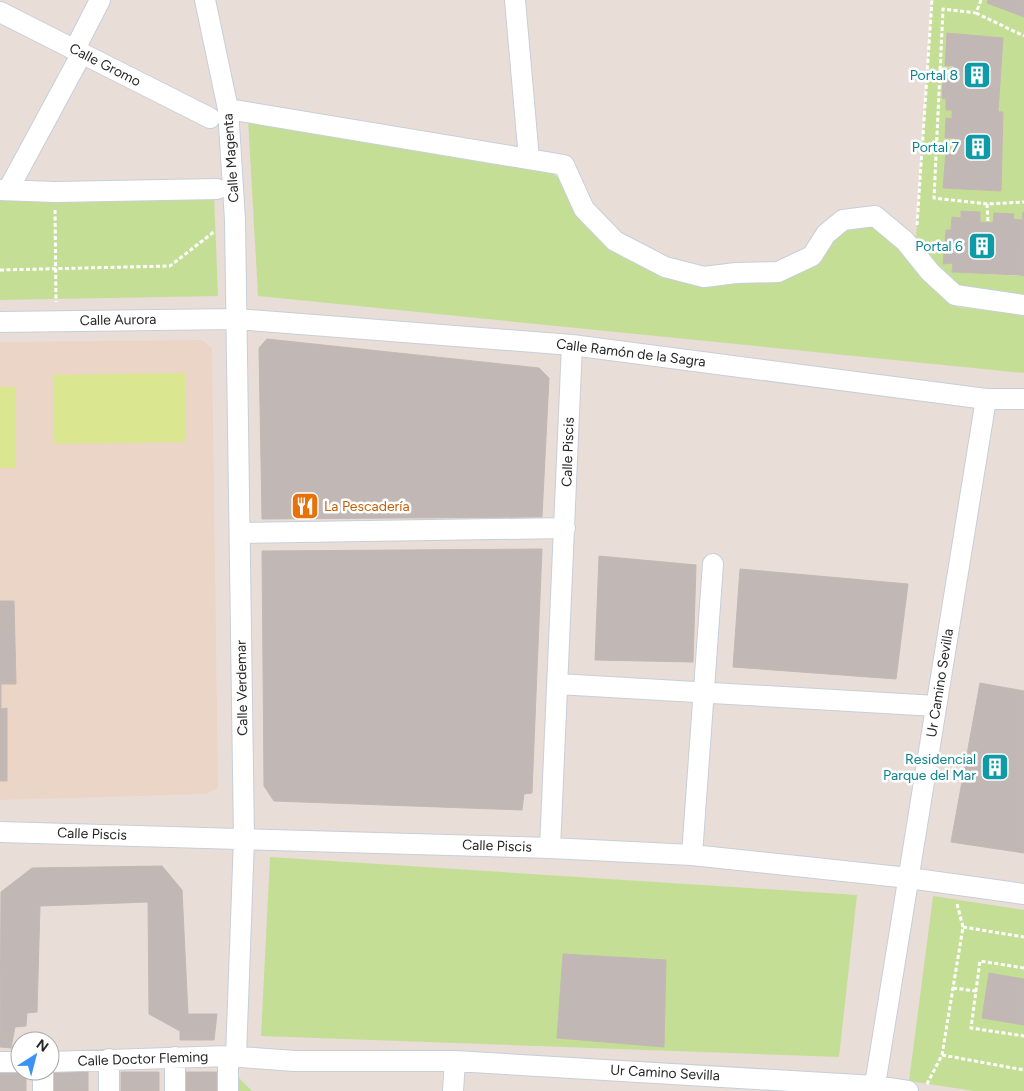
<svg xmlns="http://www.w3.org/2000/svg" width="1024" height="1091" font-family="Figtree,sans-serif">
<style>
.education{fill:#ebd5c7}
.green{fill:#c4df95;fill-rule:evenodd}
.pitch{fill:#dbe690}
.building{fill:#c1b7b5;stroke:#c4b8b2}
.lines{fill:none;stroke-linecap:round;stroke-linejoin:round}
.minor-casing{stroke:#c6cfd9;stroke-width:22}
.path{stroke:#fff;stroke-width:3;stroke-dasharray:4 2.5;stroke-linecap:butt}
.minor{stroke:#fff;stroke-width:20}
.labels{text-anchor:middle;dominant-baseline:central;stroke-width:5;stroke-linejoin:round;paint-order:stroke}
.street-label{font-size:14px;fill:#262626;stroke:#fff}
.culture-label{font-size:14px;fill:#0d838f;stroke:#fff;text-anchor:end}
.food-label{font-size:14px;fill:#c56008;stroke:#fff;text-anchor:start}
</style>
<rect width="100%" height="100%" fill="#e9ddd8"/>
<path class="education" d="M202 340 212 348 218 788 206 794 0 800V342Z"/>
<path class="green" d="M932 0H988L1024 16V212L1022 220 1013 219 1014 215 993 223 980 222V212L961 211V218H952L951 230H946L943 264 953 263 952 272 1024 276V297L961 287 919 258 916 238ZM947 33 1003 38 998 112 943 188 946 151H954L955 138H945L946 119H952V110L946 109V99L942 98 943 78H953L954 68 945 66Z
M248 119 543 166 560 179 582 223 615 252 662 275 781 278 853 224H871L896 242 957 307 1024 315V373L258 296Z
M214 194 218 296 0 300V197Z
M270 857 857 895 839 1057 261 1036Z
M933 896 1024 910V1091H974L909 1081Z
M234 1073 252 1091H234Z"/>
<path class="pitch" d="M185 373 186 442 54 444 53 375Z
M0 387H15V468H0Z"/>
<path class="building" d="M988 0H1024V17L987 3Z
M947 33 1003 38 998 112 946 110V99L942 98 943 78H953L954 66H945Z
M952 110 1003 112 1001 191 943 188 946 151H954L955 138H945L946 118 952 119Z
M961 211 980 212V222L993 223 994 213 1014 214 1013 219 1022 220 1019 275 952 272 953 263 943 264 946 230H951L952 217 961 218Z
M1023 212H1024V276L1019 275Z
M267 339 539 368 549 378 542 517 262 519 259 348Z
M542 549 532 793 524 794 522 810 274 801 264 786 262 551Z
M599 556 696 565 693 662 595 660Z
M740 569 908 584 896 679 733 667Z
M0 601H14L16 684H1V709L7 708V781H0Z
M980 683 1024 691V853L951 842Z
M162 866 182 890 188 1014H217L214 1040H180V1031L149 1014 148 902 40 906 37 1012 27 1013 26 1026 15 1027 11 1048 0 1047 1 892 32 868Z
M563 954 666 960 664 1047 557 1038Z
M989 973 1024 979V1025L982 1018Z
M88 1070V1091H49L48 1071Z
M0 1072H26V1091H0Z
M121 1072H159V1091H121Z
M180 1072H220V1091H180Z"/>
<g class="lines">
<g class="minor-casing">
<path id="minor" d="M205 0 228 109 235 220 244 839 236 1056
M515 0 529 159
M0 12 210 118
M75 49 100 0
M228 109 564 165 584 209 615 241 665 267 704 277 736 273 778 272 812 256 826 234 843 220 875 216 905 241 930 272 955 295 1024 305
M0 190 55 192 217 189
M8 190 82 53
M0 322 236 319 572 345 986 399H1024
M240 533 565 528
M558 684 936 706
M0 832 550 848 572 345
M550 848 692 855 909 878 1024 894
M692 855 713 564
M0 1062H20
M50 1062 228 1056 294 1061H455L875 1086 908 1091
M43 1091V1071
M109 1091V1059
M175 1091V1057
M228 1091V1056
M453 1091 455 1061
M874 1091 986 399"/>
</g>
<path class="path" d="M981 0 976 13 943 9 934 198 987 204 1024 202
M976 13 1024 36
M940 71 953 72
M937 144H954
M987 204 988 222
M55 210 56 302
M917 225 932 0
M0 270 170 266 215 231
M963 927 1024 937
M1024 968 980 961 971 1028 1024 1036
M953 988 976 991
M942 1055 1024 1070
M927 1084 942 1055 963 927 957 904"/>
<use href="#minor" class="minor"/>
</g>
<defs>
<g id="building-square" transform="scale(1.4375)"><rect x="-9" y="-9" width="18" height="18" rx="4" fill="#0f9aa8" stroke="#fff"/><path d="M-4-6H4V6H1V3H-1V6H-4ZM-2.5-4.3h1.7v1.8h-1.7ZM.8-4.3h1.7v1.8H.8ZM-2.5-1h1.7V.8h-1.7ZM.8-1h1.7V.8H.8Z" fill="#fff"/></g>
<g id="restaurant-square" transform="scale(1.4375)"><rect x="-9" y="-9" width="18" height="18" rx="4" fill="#e8710a" stroke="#fff"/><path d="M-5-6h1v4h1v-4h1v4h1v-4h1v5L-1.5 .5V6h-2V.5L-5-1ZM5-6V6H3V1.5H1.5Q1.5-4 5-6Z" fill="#fff"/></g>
</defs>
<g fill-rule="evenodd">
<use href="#building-square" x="977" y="75"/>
<use href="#building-square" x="978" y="147"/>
<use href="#building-square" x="982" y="246"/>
<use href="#restaurant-square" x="305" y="506"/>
<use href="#building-square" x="995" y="767"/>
</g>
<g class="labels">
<g class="street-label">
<text transform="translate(105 65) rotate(27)">Calle Gromo</text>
<text transform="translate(231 158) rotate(-94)">Calle Magenta</text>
<text transform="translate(118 320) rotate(-1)">Calle Aurora</text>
<text transform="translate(631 353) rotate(7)">Calle Ramón de la Sagra</text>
<text transform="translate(568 452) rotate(-88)">Calle Piscis</text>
<text transform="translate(940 683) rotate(-81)">Ur Camino Sevilla</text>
<text transform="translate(242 688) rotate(-91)">Calle Verdemar</text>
<text transform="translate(92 834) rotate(2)">Calle Piscis</text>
<text transform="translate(497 846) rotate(2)">Calle Piscis</text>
<text transform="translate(143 1059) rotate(-2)">Calle Doctor Fleming</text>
<text transform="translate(665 1073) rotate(3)">Ur Camino Sevilla</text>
</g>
<g class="culture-label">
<text x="958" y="75">Portal 8</text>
<text x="959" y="147">Portal 7</text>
<text x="963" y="246">Portal 6</text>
<text x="976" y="759">Residencial<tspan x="976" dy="16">Parque del Mar</tspan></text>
</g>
<g class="food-label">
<text x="324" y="506">La Pescadería</text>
</g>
</g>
<g transform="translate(35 1056) rotate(36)"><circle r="24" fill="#ffffff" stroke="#a8a8a8"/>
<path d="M0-4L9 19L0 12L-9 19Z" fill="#3a93f3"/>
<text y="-8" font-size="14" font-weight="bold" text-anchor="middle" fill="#262626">N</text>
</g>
</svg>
